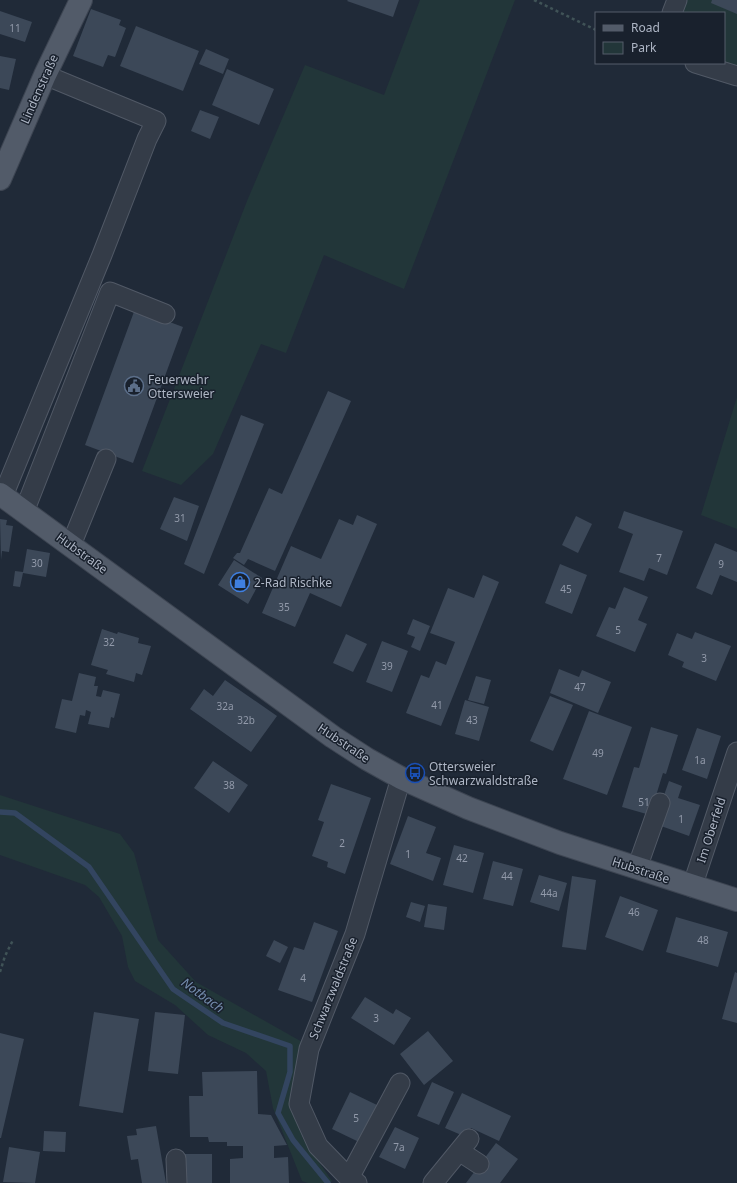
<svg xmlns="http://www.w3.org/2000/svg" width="737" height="1183" font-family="'Noto Sans',sans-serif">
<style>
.green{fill:#223639}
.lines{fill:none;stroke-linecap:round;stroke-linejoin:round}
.stream{stroke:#334560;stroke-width:5.5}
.building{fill:#3c4858}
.minor-casing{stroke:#515966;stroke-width:21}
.major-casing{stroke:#3d4552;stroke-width:24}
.path{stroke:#405357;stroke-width:2.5;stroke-dasharray:3 3;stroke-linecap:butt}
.minor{stroke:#343c48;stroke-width:19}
.major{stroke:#525b69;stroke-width:22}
.labels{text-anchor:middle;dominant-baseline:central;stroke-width:3;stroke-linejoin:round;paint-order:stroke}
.number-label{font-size:10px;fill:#929aaa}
.street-label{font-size:12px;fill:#aeb6c5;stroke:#19212d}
.poi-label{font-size:12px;fill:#aeb6c5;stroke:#19212d;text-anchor:start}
.water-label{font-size:13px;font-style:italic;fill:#758dae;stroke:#19212d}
</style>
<rect width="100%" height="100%" fill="#202a38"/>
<path class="green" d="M420 0H515L404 289 324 255 286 353 261 344 213 454 181 485 142 471 247 201 305 65 384 95Z
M683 0H737V67L724 62V13H677Z
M737 397V529L701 515Z
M0 795 120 834 134 853 158 940 196 982 304 1043 293 1110 303 1139 332 1181 330 1183H308L302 1181 273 1108 266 1071 246 1053 208 1035 175 1005 135 981 128 967 122 936 99 897 85 885 0 855Z"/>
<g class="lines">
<path class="stream" d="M0 812 15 813 89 867 173 989 223 1023 290 1046V1072L278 1113 293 1140 328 1183"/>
</g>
<path class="building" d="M348 0H399L393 17 347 1Z
M712 0H737V14L711 3Z
M91 9 121 20 119 25 126 28 115 57 108 55 103 67 73 56Z
M0 11 32 22 25 42 0 34Z
M136 26 199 51 183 91 120 66Z
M206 49 229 59 223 74 199 64Z
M0 56 16 59 9 90 0 88Z
M227 69 274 89 259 125 212 105Z
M200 110 219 117 210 139 191 131Z
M135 309 183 327 133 463 85 445Z
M328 391 351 401 275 571 248 559 244 565 233 558 237 553H240L269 488 282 494Z
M241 415 264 424 204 574 184 564Z
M174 497 199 506 187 541 160 529Z
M624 511 683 531 667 575 649 568 644 581 619 572 633 534 618 528Z
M357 515 377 524 341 607 310 593 295 627 262 613 291 546 321 559 339 519 353 525Z
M576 516 592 524 578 553 562 545Z
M0 519 7 520 6 525 13 526 9 552 2 551 1 560Z
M715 543 737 552V582L720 575 712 595 696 588Z
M27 549 50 553 46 577 23 573 20 587 13 586 15 571 23 572Z
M234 560 262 578 248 604 218 585Z
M560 564 587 575 572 614 545 603Z
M483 575 499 582 441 726 406 713 421 675 429 678 436 661 446 665 455 642 430 633 448 588 474 598Z
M624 587 648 597 638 620 647 624 635 652 596 636 609 607 615 609Z
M413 619 430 626 420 651 411 647 415 637 407 634Z
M102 629 117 634 118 632 139 638 138 643 151 646 142 675 136 673 134 682 106 674 108 670 91 665Z
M695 632 731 646 716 681 682 667 684 662 668 655 677 633 692 639Z
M346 634 367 644 353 672 333 663Z
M382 641 408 651 392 692 366 682Z
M559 669 579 677 582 670 611 682 598 713 550 693Z
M79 673 96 677 94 686H98L96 696 101 697 103 690 120 694 114 718 111 717 109 728 88 724 91 712 86 710 85 716 80 715 76 733 55 728 62 699 72 701Z
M476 676 491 680 484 704 468 700Z
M225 680 277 716 251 752 190 709 204 689 213 696Z
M550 696 573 705 553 751 530 741Z
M465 700 489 707 479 741 455 734Z
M589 711 632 727 607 795 563 779Z
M651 727 678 735 666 774 663 773 650 815 622 807 634 767 639 768Z
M697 728 721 736 707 779 682 770Z
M213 761 248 785 229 813 194 788Z
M669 781 682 786 678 798 700 805 689 836 661 826 670 801 663 798Z
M331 784 371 798 345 874 327 867 328 862 312 856 324 822 318 820Z
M408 816 436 827 426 853 441 858 433 881 390 864Z
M454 845 484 853 473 893 443 885Z
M493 861 523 869 513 906 483 899Z
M539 875 567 883 559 911 530 902Z
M572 876 596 880 586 950 562 947Z
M620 896 658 910 643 951 605 937Z
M411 902 425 906 420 922 406 917Z
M428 904 447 907 444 930 424 927Z
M676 917 728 932 718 967 666 952Z
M314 922 338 931 312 1002 278 990 294 947 304 950Z
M274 940 288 947 280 963 266 956Z
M735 972 737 973V1023L722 1019Z
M365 997 393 1014 396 1009 411 1018 394 1045 351 1018Z
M94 1012 139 1019 123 1113 79 1106Z
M155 1012 185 1015 178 1074 148 1071Z
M428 1031 453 1061 424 1085 400 1054Z
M0 1033 24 1039 1 1138H0Z
M257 1071 258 1114 271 1115 287 1145 274 1146V1158L288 1157 289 1183H230V1159L243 1158V1146H227V1142H209L208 1137H190L189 1096H203L202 1072Z
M432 1082 454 1092 439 1125 417 1116Z
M350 1092 377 1105 359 1142 332 1129Z
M462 1093 511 1116 499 1141 471 1128 466 1137 445 1128Z
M156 1126 166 1183H142L138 1159 131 1160 127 1136 137 1135 136 1129Z
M395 1127 419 1138 405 1169 379 1157Z
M44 1131 66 1132 65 1152 43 1151Z
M496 1143 518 1159 500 1183H466Z
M9 1147 40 1152 35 1183 3 1182Z
M181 1154H212V1183H181Z"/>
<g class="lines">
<g class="minor-casing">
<path id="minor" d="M672 13 677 0
M695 63 737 76
M3 496 102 255 147 139 156 121 45 75
M24 512 110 292 165 314
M71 545 106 459
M637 868 660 803
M692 887 737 752
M459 1151 479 1164
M176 1159 177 1183
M349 1178 400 1083
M357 1183 349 1178 318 1146 299 1104 309 1049 355 934 401 778
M433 1183 469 1139"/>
</g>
<g class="major-casing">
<path id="major" d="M0 179 45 75 81 0
M0 494 333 737 367 759 401 778 468 808 560 843 737 900"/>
</g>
<path class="path" d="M534 0 596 30
M0 972 5 956 13 940"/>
<use href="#minor" class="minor"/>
<use href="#major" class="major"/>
</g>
<defs>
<g id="civic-ring" transform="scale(1)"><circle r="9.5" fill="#19212d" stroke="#5c6f8a" stroke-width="1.5"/><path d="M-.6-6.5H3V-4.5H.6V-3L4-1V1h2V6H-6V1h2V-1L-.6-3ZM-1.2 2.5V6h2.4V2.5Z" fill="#5c6f8a"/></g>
<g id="shop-ring" transform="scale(1)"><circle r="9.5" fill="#19212d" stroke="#3f7fe0" stroke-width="1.5"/><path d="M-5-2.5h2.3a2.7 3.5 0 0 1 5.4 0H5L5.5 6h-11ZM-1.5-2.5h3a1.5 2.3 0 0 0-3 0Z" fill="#3f7fe0"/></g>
<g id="bus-ring" transform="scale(1)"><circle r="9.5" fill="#19212d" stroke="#1a4fb4" stroke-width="1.5"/><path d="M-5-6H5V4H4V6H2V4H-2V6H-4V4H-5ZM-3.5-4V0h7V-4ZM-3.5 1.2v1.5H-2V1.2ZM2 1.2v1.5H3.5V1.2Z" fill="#1a4fb4"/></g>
</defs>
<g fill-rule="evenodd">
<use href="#civic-ring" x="134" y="386"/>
<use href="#shop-ring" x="240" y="582"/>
<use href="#bus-ring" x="415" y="773"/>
</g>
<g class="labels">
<g class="number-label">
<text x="15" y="28">11</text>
<text x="180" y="518">31</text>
<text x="659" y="558">7</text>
<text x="37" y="563">30</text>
<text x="721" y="564">9</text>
<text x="566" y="589">45</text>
<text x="284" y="607">35</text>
<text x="618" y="630">5</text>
<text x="109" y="642">32</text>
<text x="704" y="658">3</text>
<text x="387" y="666">39</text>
<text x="580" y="687">47</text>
<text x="437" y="705">41</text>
<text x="225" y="706">32a</text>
<text x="246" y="720">32b</text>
<text x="472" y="720">43</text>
<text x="598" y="753">49</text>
<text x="700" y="760">1a</text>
<text x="229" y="785">38</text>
<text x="644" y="802">51</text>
<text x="681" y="819">1</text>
<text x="342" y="843">2</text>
<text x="408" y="854">1</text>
<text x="462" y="858">42</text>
<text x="507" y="876">44</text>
<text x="549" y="893">44a</text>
<text x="634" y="912">46</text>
<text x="703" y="940">48</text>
<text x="303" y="978">4</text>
<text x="376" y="1018">3</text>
<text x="356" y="1118">5</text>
<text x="399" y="1147">7a</text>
</g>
<g class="street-label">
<text transform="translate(39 89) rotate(-66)">Lindenstraße</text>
<text transform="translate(82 553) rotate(36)">Hubstraße</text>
<text transform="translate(344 743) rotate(34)">Hubstraße</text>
<text transform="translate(711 830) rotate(-72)">Im Oberfeld</text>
<text transform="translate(641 870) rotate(18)">Hubstraße</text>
<text transform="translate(333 988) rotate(-68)">Schwarzwaldstraße</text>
</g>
<g class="poi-label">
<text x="148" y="379">Feuerwehr<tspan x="148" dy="14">Ottersweier</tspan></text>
<text x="254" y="582">2-Rad Rischke</text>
<text x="429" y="766">Ottersweier<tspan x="429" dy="14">Schwarzwaldstraße</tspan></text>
</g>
<g class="water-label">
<text transform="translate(203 995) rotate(36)">Notbach</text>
</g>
</g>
<rect x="595" y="12" width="130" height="52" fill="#19212d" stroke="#555d6a"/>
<rect x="603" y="25" width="20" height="6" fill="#525b69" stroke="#555d6a"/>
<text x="631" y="32" font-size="12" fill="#aeb6c5">Road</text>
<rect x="603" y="42" width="20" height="12" fill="#223639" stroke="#555d6a"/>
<text x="631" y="52" font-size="12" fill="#aeb6c5">Park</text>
</svg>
